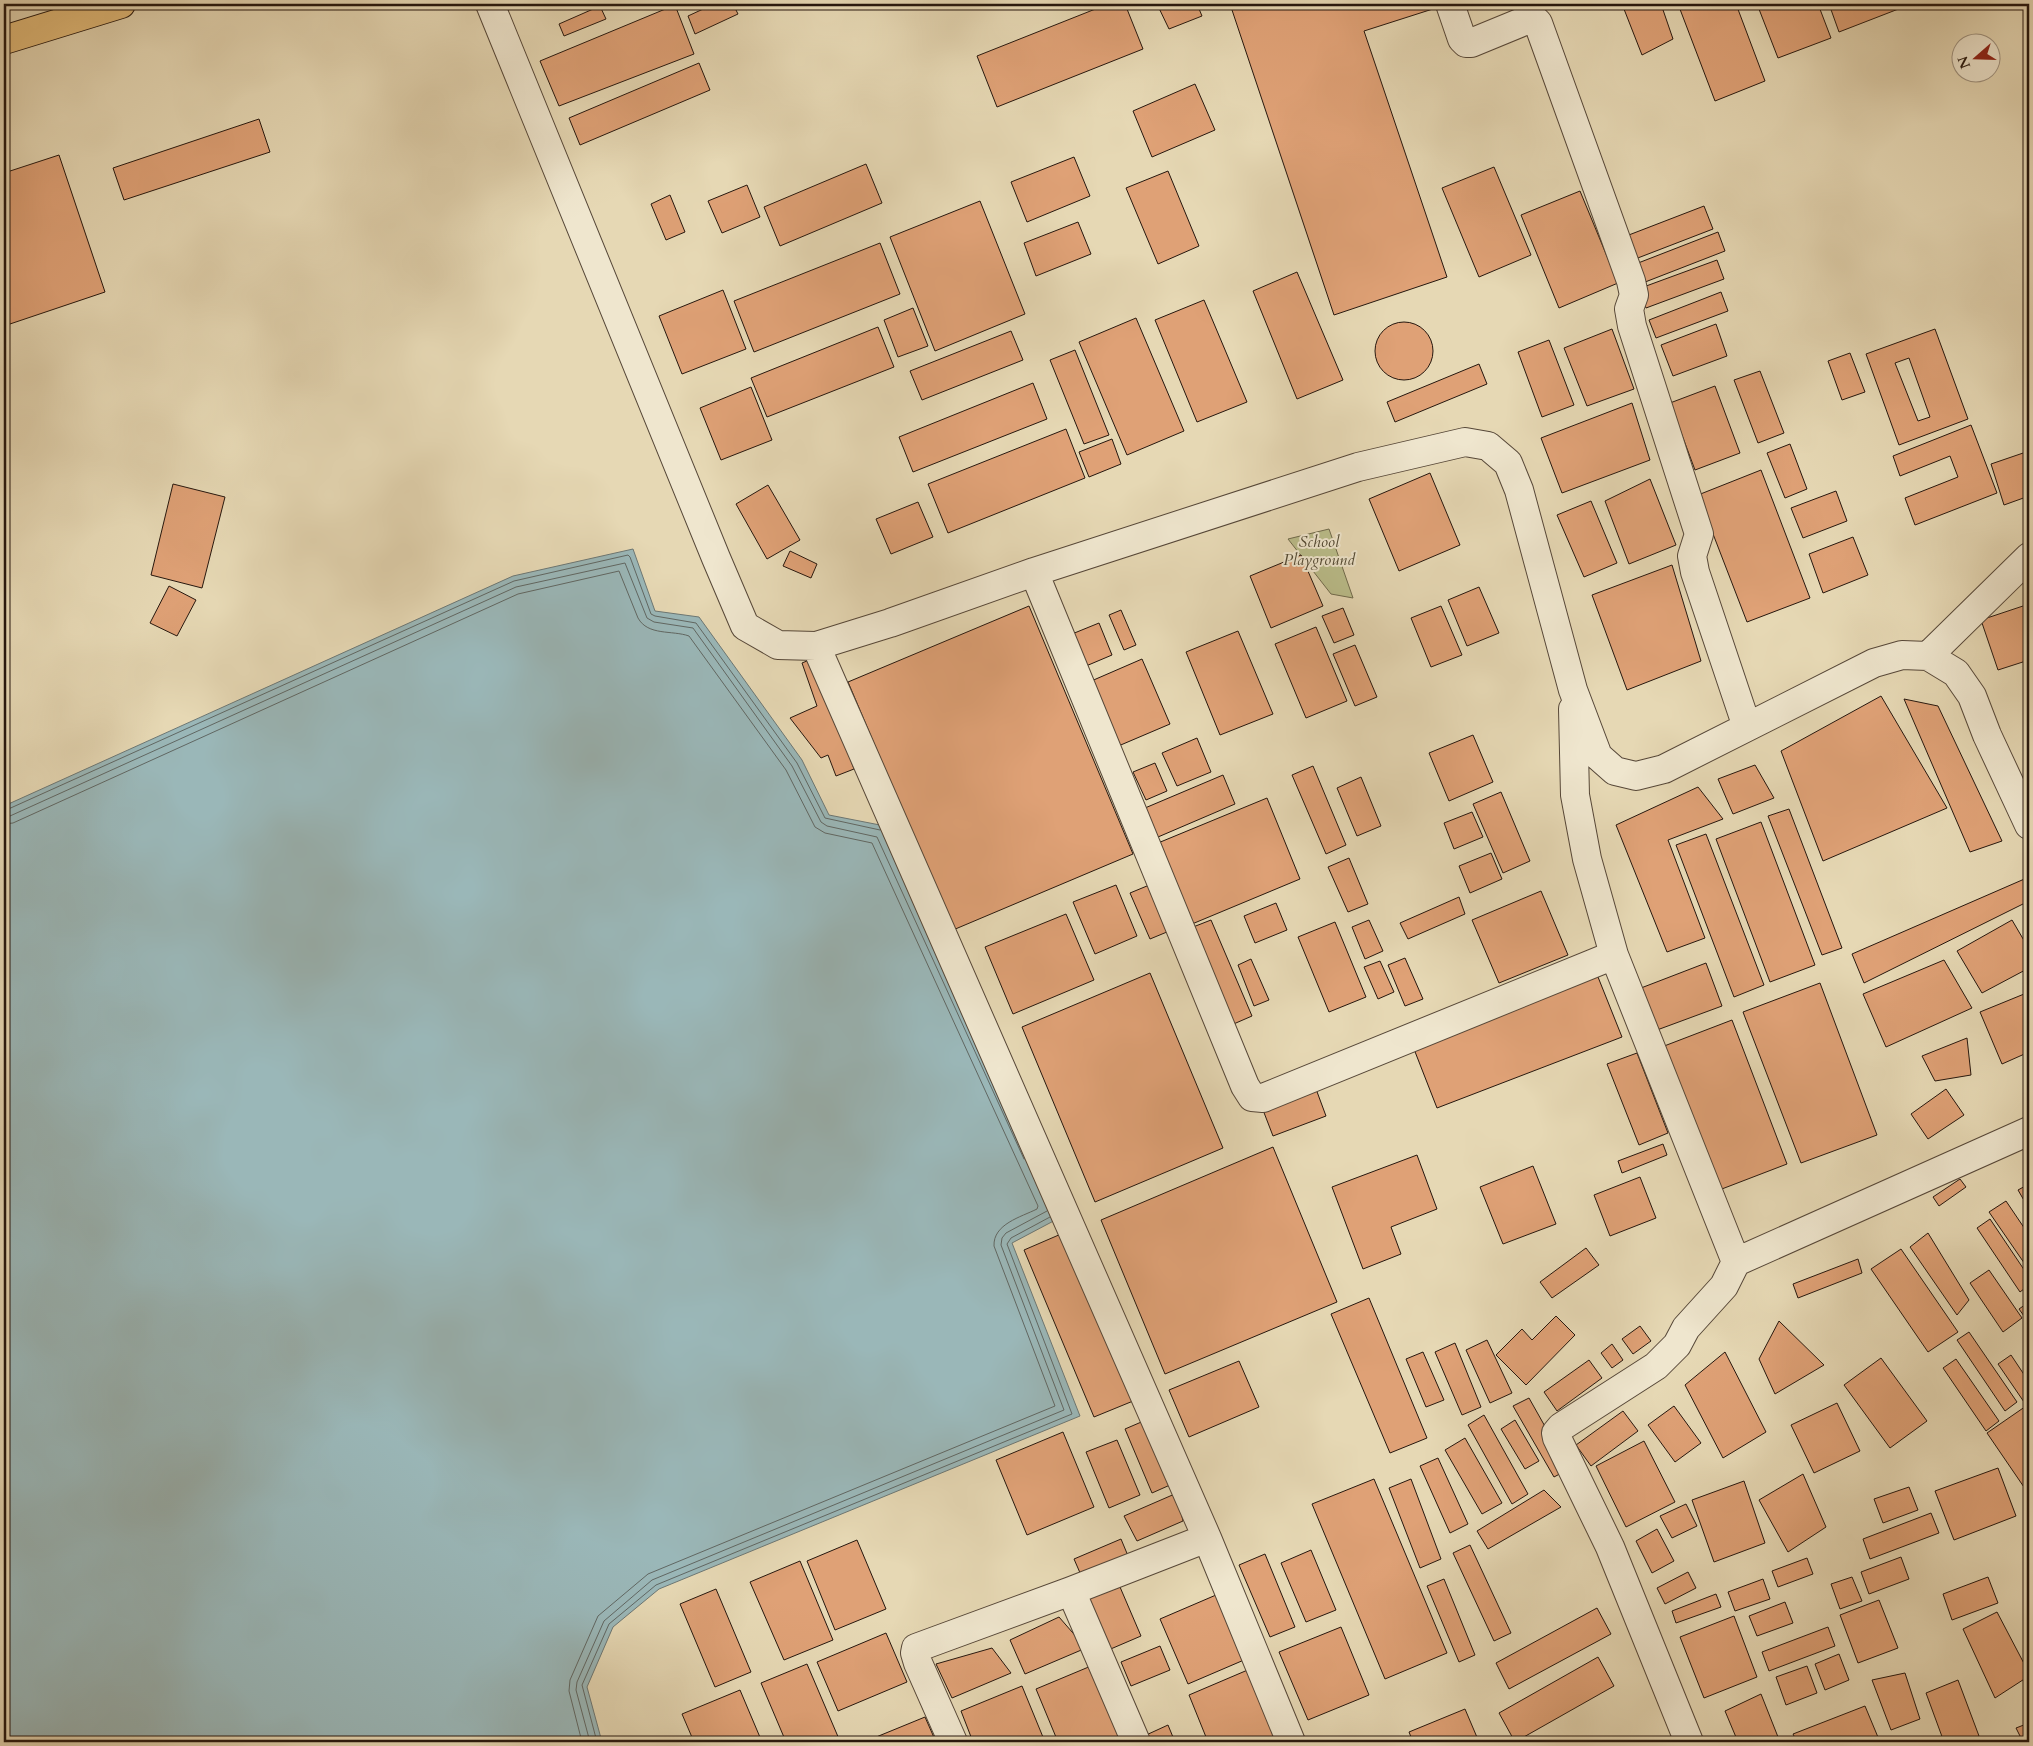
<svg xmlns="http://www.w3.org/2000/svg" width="2033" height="1746" font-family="Cardo,serif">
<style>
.green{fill:#babd8a;stroke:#706a4c}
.water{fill:#9ab7b8;stroke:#6c7774}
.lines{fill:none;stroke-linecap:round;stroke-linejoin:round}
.shore{stroke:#606763;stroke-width:1}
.building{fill:#dfa176;stroke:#26170e;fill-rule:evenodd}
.minor-casing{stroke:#564738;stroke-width:30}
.major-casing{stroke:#26170e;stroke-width:30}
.minor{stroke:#efe6ce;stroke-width:28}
.major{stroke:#e3bc7a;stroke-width:28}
.labels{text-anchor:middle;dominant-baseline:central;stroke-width:4;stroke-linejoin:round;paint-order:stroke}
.park-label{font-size:16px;font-style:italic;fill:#524933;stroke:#efe6ce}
</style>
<rect width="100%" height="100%" fill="#e6d8b4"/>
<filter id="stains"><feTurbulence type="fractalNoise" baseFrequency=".004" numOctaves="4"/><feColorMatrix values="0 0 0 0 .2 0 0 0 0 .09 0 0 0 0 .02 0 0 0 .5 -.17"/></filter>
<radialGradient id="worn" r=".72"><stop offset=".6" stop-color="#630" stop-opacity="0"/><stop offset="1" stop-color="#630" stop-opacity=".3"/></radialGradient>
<path class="green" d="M1329 529 1353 598 1331 594 1288 539Z"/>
<path class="water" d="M633 549 655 611 699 617 802 760 829 815 885 826 1063 1216 1012 1243 1080 1416 659 1589 613 1627 587 1687 602 1742H4V806L513 576Z"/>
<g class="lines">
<path class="shore" d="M4 811 514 581 628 555 630 557 651 614 655 616 696 623 797 763 825 818 880 830
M4 817 10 816 516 587 625 563 647 618 654 622 693 628 792 766 821 822 827 826 877 837 1024 1159
M4 824 13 823 518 594 619 571 638 618C648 636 672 630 689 636L786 770 815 827 825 833 872 843 1038 1206 1037 1209C1021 1217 993 1224 994 1246L1055 1406 648 1574 598 1616 570 1680 569 1691 582 1742
M590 1742 576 1690 577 1682 604 1621 652 1580 1064 1410 1001 1245 1002 1238 1006 1233 1047 1211
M597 1742 582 1685 609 1624 656 1585 1072 1414 1007 1244 1011 1238 1050 1217"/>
</g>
<path class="building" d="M714 4H733L738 14 695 34 688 16Z
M1108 4H1125L1143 49 997 107 977 56Z
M1157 4H1197L1202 16 1169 29Z
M1230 4H1438L1439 7 1364 31 1447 277 1334 315Z
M1622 4H1661L1673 39 1642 55Z
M1678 4H1736L1765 81 1715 101Z
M1757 4H1818L1831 38 1778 58Z
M1829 4H1899L1901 8 1839 32Z
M675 5 694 54 559 106 540 61Z
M600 6 606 19 564 36 559 24Z
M699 63 710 90 580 145 569 118Z
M1195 84 1215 130 1152 157 1133 111Z
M259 119 270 152 124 200 113 168Z
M59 155 105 292 4 326V173Z
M1074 157 1090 196 1027 222 1011 182Z
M866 164 882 203 780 246 764 207Z
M1494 167 1531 255 1479 277 1442 188Z
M1168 171 1199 246 1158 264 1126 188Z
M747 185 760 217 722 233 708 201Z
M1580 191 1618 283 1559 308 1521 215Z
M670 195 685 232 666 240 651 204Z
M980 201 1025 314 935 351 890 237Z
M1704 206 1713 229 1630 261 1621 238Z
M1078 222 1091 254 1036 276 1024 243Z
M1718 232 1725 251 1640 284 1633 265Z
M880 243 900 294 754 352 734 301Z
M1717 260 1724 279 1646 308 1638 289Z
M1297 272 1343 380 1297 399 1253 291Z
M723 290 746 349 682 374 659 316Z
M1721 292 1728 311 1656 338 1649 320Z
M1204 300 1247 402 1197 422 1155 320Z
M913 308 928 346 898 357 884 320Z
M1136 318 1184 431 1127 455 1079 342Z
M1375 351a29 29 0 1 1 58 0a29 29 0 1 1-58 0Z
M1716 324 1727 356 1673 376 1661 345Z
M878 327 894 367 767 417 751 378Z
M1612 329 1634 389 1587 406 1564 348Z
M1935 329 1968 419 1899 445 1866 354ZM1909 358 1930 417 1918 421 1895 363Z
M1011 331 1023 360 922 400 910 371Z
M1549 340 1574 405 1542 417 1518 352Z
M1075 350 1109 435 1084 444 1050 360Z
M1850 353 1865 392 1842 400 1828 361Z
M1479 364 1487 384 1395 422 1387 402Z
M1760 371 1784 433 1758 443 1734 380Z
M1033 383 1047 419 913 472 899 437Z
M1715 386 1740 453 1695 470 1670 403Z
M751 387 772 440 721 460 700 408Z
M1632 403 1650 460 1562 493 1541 438Z
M1971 425 1997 493 1915 525 1905 498 1958 477 1950 456 1900 476 1893 456Z
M1066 429 1085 478 948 533 928 484Z
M1112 439 1121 464 1089 477 1079 452Z
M1790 444 1807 489 1785 498 1767 453Z
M2029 451V496L2004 505 1991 464Z
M1761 470 1810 598 1747 622 1698 495Z
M1430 473 1460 545 1399 571 1369 499Z
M1650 479 1676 545 1629 564 1605 501Z
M173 484 225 497 202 588 151 575Z
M768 485 800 540 767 559 736 504Z
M1836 491 1847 521 1803 538 1791 508Z
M1591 501 1617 563 1584 577 1557 515Z
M918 502 933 537 891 554 876 519Z
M1853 537 1868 575 1823 593 1809 554Z
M790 551 817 564 811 578 783 566Z
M1301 555 1323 606 1271 628 1250 576Z
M1672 565 1701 661 1627 690 1592 595Z
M169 586 196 600 177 636 150 623Z
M1479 587 1499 633 1467 646 1448 600Z
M2029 604V660L1998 670 1981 620Z
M1029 606 1133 854 953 930 848 682Z
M1441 606 1462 655 1431 667 1411 618Z
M1343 608 1354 635 1334 643 1322 616Z
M1121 610 1136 645 1124 650 1109 615Z
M1099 623 1112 655 1086 666 1072 634Z
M1316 627 1347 701 1306 718 1275 644Z
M1238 631 1273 714 1220 735 1186 652Z
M1355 645 1377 697 1355 706 1333 654Z
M814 658 854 769 836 776 828 755 821 758 790 718 817 706 802 663Z
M1142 659 1170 724 1116 747 1089 682Z
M1881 696 1947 808 1823 861 1781 751Z
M1904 699 1938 706 2002 841 1970 852Z
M1473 735 1493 782 1449 801 1429 753Z
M1197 738 1211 772 1177 786 1162 753Z
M1155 763 1167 791 1146 800 1133 772Z
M1755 765 1774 798 1733 814 1718 779Z
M1313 766 1346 845 1326 854 1292 775Z
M1223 775 1235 804 1158 837 1145 808Z
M1361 777 1381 826 1357 836 1337 788Z
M1698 787 1723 819 1668 840 1705 938 1667 952 1616 825Z
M1501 792 1530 861 1503 873 1473 804Z
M1267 798 1300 879 1192 924 1158 843Z
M1789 809 1842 948 1822 955 1768 816Z
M1472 812 1483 837 1454 849 1444 823Z
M1761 822 1815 965 1770 982 1716 839Z
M1706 834 1764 985 1734 997 1676 845Z
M1491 853 1502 879 1470 893 1459 866Z
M1349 858 1368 904 1348 912 1328 867Z
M2029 877V901L1864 983 1852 954Z
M1159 881 1179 927 1150 939 1130 893Z
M1116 885 1137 936 1095 954 1073 902Z
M1541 891 1568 955 1499 983 1472 920Z
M1459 897 1465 914 1408 939 1400 923Z
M1276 903 1287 930 1255 943 1244 916Z
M1066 914 1094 980 1013 1014 985 947Z
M2029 914V926L2024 917Z
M1211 920 1252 1016 1229 1026 1188 929Z
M1369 920 1383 951 1365 959 1352 927Z
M2012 920 2029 949V968L1982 993 1957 951Z
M1335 922 1366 997 1329 1012 1298 937Z
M1405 958 1423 999 1405 1006 1388 965Z
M1251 959 1269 1000 1254 1006 1238 965Z
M1944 960 1972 1008 1886 1047 1863 994Z
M1380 961 1394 992 1378 999 1364 967Z
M1706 963 1722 1006 1657 1030 1641 988Z
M1596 972 1622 1037 1437 1108 1412 1044Z
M1150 973 1223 1148 1095 1202 1022 1027Z
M1820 983 1877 1135 1801 1163 1743 1012Z
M2029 992V1052L2002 1064 1980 1012Z
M1732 1020 1787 1164 1714 1192 1659 1048Z
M1967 1038 1971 1075 1935 1081 1922 1056Z
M1637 1053 1668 1133 1639 1145 1607 1064Z
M1316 1089 1326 1116 1273 1136 1263 1110Z
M1946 1089 1964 1115 1928 1139 1911 1114Z
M1663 1144 1667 1155 1622 1173 1618 1161Z
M1273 1147 1337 1302 1165 1374 1101 1220Z
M1417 1155 1437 1209 1391 1227 1401 1254 1363 1269 1332 1187Z
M1533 1166 1556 1224 1503 1244 1480 1187Z
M1640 1177 1656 1218 1610 1236 1594 1195Z
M1960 1179 1966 1187 1939 1206 1933 1197Z
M2029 1184V1209L2018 1190Z
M2006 1201 2029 1235V1270L1989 1212Z
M1990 1219 2029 1277V1285L2020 1292 1977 1228Z
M1068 1231 1138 1399 1094 1417 1024 1250Z
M1928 1233 1969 1300 1957 1315 1910 1247Z
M1586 1248 1599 1265 1552 1298 1540 1282Z
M1901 1249 1958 1332 1928 1352 1871 1269Z
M1858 1259 1862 1273 1798 1298 1793 1284Z
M1989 1270 2022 1318 2003 1332 1970 1283Z
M1369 1298 1427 1438 1390 1453 1331 1314Z
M2029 1302V1323L2019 1309Z
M1556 1316 1575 1335 1526 1385 1496 1355 1522 1329 1532 1340Z
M1779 1321 1824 1365 1775 1394 1759 1359Z
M1640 1326 1651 1341 1633 1354 1622 1339Z
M1969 1332 2017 1402 2005 1411 1957 1340Z
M1487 1340 1512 1393 1490 1403 1466 1350Z
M1455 1343 1481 1407 1462 1415 1435 1352Z
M1612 1344 1623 1360 1612 1368 1601 1353Z
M1423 1352 1444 1400 1426 1407 1406 1359Z
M1725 1352 1766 1432 1723 1458 1685 1385Z
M2011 1355 2029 1382V1398L2024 1402 1998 1364Z
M1881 1358 1927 1421 1890 1448 1844 1385Z
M1956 1359 1999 1421 1986 1431 1943 1368Z
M1589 1360 1602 1378 1557 1411 1544 1392Z
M1239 1361 1259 1407 1189 1437 1169 1390Z
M1529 1398 1569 1469 1554 1477 1513 1406Z
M1837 1403 1860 1451 1814 1473 1791 1425Z
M2029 1404V1492L2028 1493 1987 1433Z
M1674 1406 1701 1443 1675 1462 1648 1425Z
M1623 1411 1638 1431 1591 1466 1576 1445Z
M1484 1415 1528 1494 1512 1504 1468 1425Z
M1153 1417 1179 1481 1152 1493 1125 1429Z
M1515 1420 1539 1461 1525 1469 1501 1429Z
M1063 1432 1094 1507 1027 1535 996 1460Z
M1465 1438 1502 1503 1482 1514 1445 1450Z
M1117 1440 1140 1495 1109 1508 1086 1452Z
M1644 1441 1675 1502 1626 1527 1596 1466Z
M1438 1458 1468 1524 1450 1533 1420 1466Z
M1998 1468 2016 1516 1954 1540 1935 1491Z
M1803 1474 1826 1527 1788 1552 1759 1500Z
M1374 1479 1447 1653 1385 1679 1312 1504Z
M1411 1479 1441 1559 1420 1568 1389 1488Z
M1744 1481 1765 1543 1714 1562 1692 1500Z
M1909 1487 1918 1510 1883 1523 1874 1499Z
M1544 1490 1561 1507 1488 1549 1477 1531Z
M1177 1493 1183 1521 1137 1541 1124 1516Z
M1686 1504 1697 1526 1672 1538 1660 1516Z
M1931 1513 1939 1533 1870 1559 1863 1539Z
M1657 1529 1674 1561 1652 1573 1636 1541Z
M1121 1539 1131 1563 1084 1582 1074 1559Z
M857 1540 886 1609 835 1630 807 1561Z
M1470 1545 1511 1633 1494 1641 1453 1553Z
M1311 1550 1336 1610 1306 1622 1281 1563Z
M1265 1554 1295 1627 1270 1637 1239 1565Z
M1901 1557 1909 1579 1869 1594 1861 1572Z
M1807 1558 1813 1574 1778 1587 1772 1571Z
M800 1561 833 1640 784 1660 750 1582Z
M1688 1572 1696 1588 1665 1604 1657 1588Z
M1852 1577 1862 1601 1840 1609 1831 1584Z
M1988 1577 1998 1603 1952 1620 1943 1594Z
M1444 1579 1475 1655 1459 1662 1427 1586Z
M1763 1579 1770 1599 1735 1611 1728 1592Z
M1120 1587 1141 1636 1106 1651 1085 1600Z
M716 1589 751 1672 715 1687 680 1604Z
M1716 1594 1721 1607 1676 1623 1672 1611Z
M1216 1595 1244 1660 1188 1684 1160 1619Z
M1879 1600 1898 1648 1858 1663 1840 1615Z
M1785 1602 1793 1623 1757 1636 1749 1616Z
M1597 1608 1611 1634 1509 1689 1496 1663Z
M1997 1612 2029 1673V1676L1995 1698 1963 1629Z
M1734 1616 1757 1677 1704 1698 1680 1637Z
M1059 1617 1086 1648 1025 1674 1010 1640Z
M1341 1627 1369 1695 1308 1720 1279 1652Z
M1828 1627 1835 1646 1769 1671 1762 1652Z
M886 1633 907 1682 838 1711 817 1662Z
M1160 1646 1170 1670 1131 1686 1121 1662Z
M992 1648 1011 1673 952 1698 936 1664Z
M1839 1654 1849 1680 1825 1690 1815 1664Z
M1598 1657 1614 1686 1515 1742 1499 1713Z
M807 1664 839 1739 832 1742H786L761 1683Z
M1091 1666 1123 1741 1058 1742 1036 1689Z
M1807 1666 1817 1693 1786 1705 1776 1677Z
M1250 1669 1281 1742H1208L1189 1695Z
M1905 1673 1920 1719 1891 1730 1872 1680Z
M1958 1680 1979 1736 1963 1742H1944L1926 1693Z
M1022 1686 1045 1742H973L961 1711Z
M740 1690 762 1742H694L682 1714Z
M1761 1694 1780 1742H1738L1725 1711Z
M1865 1706 1880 1742H1797L1793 1734Z
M1465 1709 1479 1742H1413L1409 1732Z
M925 1717 936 1742H864Z
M2029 1723V1742H2023L2016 1728Z
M1168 1725 1175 1742H1147L1144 1736Z
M1920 1737 1922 1742H1907Z"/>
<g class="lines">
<g class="minor-casing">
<path id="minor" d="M490 4 716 558 745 626 778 645 816 646 890 623 1034 572 1358 467 1465 442 1488 446 1508 463 1519 490 1573 690 1598 756 1615 771 1636 776 1664 769 1874 663 1902 655 1928 656 1956 673 1972 696 1987 735 2029 825
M1450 4 1462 39 1466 43H1471L1527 20 1534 19 1538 23 1631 281 1634 295 1629 309 1632 326 1699 534 1692 556 1695 572 1747 727
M1034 572 1245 1086 1252 1097 1263 1098 1614 955
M816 646 1207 1538 1071 1591 916 1648 915 1653 918 1663 953 1742
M1928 656 2029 557
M1573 709 1575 795 1587 859 1614 955 1736 1262
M1207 1538 1291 1742
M1071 1591 1136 1742
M1689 1742 1610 1547 1557 1438 1556 1433 1561 1427 1656 1366 1677 1345 1686 1328 1724 1286 1736 1262 2029 1131"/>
</g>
<g class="major-casing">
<path id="major" d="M4 40 121 4"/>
</g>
<use href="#minor" class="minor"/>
<use href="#major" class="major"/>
</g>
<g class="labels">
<g class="park-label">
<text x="1319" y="542">School<tspan x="1319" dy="18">Playground</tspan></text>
</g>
</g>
<rect width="2033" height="1746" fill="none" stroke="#e6d8b4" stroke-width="20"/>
<rect x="5" y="5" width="2023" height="1736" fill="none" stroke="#26170e" stroke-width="2.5"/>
<rect x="10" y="10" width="2013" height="1726" fill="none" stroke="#26170e"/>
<g transform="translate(1976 58) rotate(250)"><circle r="24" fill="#efe6ce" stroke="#9f9381"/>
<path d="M0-4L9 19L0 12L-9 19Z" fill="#8f2418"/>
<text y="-8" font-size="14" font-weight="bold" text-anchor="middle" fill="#26170e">N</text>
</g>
<rect width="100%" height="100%" filter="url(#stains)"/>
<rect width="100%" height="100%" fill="url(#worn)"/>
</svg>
